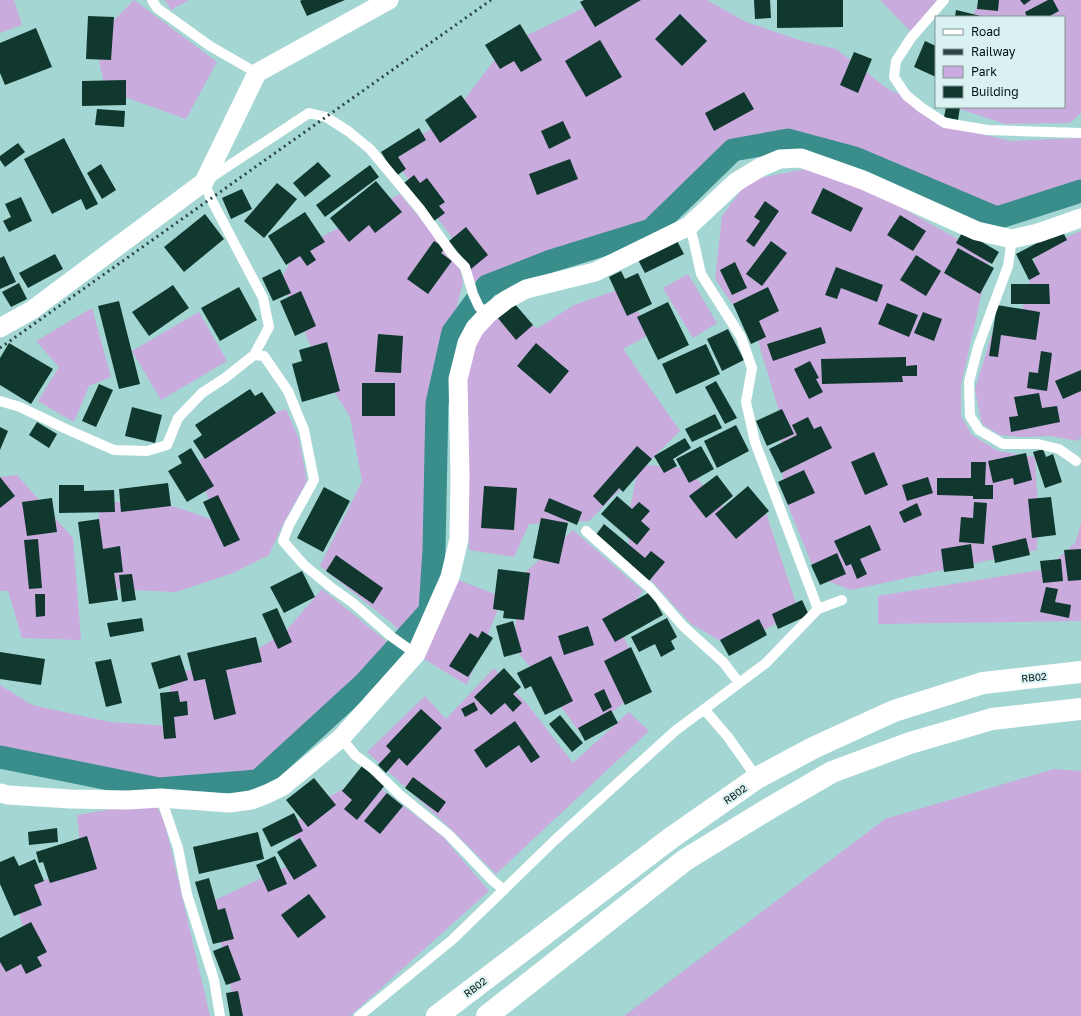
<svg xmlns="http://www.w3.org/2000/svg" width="1081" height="1016" font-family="'Golos Text',sans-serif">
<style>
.green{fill:#caabdd}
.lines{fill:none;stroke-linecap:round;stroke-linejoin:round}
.canal{stroke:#398e8c;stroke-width:23}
.building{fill:#10382e}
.lane{stroke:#fff;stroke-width:10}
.street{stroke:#fff;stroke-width:19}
.highway{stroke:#fff;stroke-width:22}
.rail{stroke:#2b4545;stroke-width:3;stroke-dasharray:2 4;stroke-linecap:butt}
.labels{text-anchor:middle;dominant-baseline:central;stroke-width:4;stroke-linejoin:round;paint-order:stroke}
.street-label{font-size:10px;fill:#021414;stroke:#d9f1f0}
</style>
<rect width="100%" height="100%" fill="#a4d6d4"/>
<path class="green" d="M0 0H14L22 25 0 33Z
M134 0 217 62 186 119 105 90 95 39Z
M165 0H189L171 10Z
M600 0H707L746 22 802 41 836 49 888 89 899 94 943 126 1012 141 1081 138V198L1062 204 999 214 857 155 789 137 732 146 695 189 650 227 549 258 484 282 474 281 465 255 391 156 455 112 505 46Z
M880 0H935L938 3 910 31Z
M980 0H1081V113L1070 123 1005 124 954 107H1064V17H972Z
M810 168 868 189 990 257 961 385V416L972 435 998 451 1035 457 1038 507 1037 550 851 590 817 577 784 496 779 411 758 341 715 279 722 216 749 180Z
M400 194 459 266 463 282 433 405 430 550 417 615 401 634 394 625 320 566 362 481 350 417 320 369 304 330 280 281 296 251Z
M1081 231V437L1077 441 1050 436 1021 437 1000 435 982 424 979 411 975 389 993 330 1021 315 1037 249Z
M688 274 717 323 693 338 663 288Z
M623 288 652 333 623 349 680 431 645 465 686 468 728 511 765 510 799 612 731 647 691 624 648 577 632 558 626 529 637 473 589 521 529 524 514 557 469 550 466 478 464 370 491 313 538 328 574 305Z
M92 308 111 377 89 386 74 422 38 401 59 367 36 341Z
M199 312 227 361 161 400 132 351Z
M286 409 299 439 307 481 283 524 269 555 233 573 176 592 111 589 95 530 102 503 148 500 185 510 219 522 194 465 244 422Z
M17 475 73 538 81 640 22 638 8 591H0V477Z
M1081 523V621L878 624V596L1046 569 1075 543Z
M573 530 643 591 618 623 645 687 582 735 538 676 514 648 519 578Z
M458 580 503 597 467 685 422 658Z
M322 589 391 645 363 679 253 777 163 785 0 754V685L32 705 110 722 168 726 171 676 211 663 242 659 285 632Z
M494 668 528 705 573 763 629 712 649 731 496 874 453 831 367 752 425 696 446 719Z
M1054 769 1081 771V1016H624L885 819Z
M366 777 443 837 489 891 350 1016H236L226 960 209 903 304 858 289 828 323 800Z
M155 802 165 824 210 1016H0V944L25 933 13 894 82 864 77 815Z"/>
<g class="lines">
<path class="canal" d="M0 757 159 789 258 781 365 683 430 611 434 550 437 403 453 332 487 286 551 261 651 230 733 150 788 140 855 158 997 218 1081 191"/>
</g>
<path class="building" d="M302 0H345L307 16 300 1Z
M584 0H641L595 27 580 2Z
M754 0H770L771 18 755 19Z
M777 0H843V27L777 28Z
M978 0H999L998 11 977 9Z
M1020 0H1031L1024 5Z
M1048 0H1053L1059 11 1048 17H1027L1025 12Z
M956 10 981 16V17H955Z
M680 14 707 41 682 66 655 39Z
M88 16 114 17 111 60 86 59Z
M520 24 542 60 521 72 514 61 500 69 485 45Z
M36 28 52 67 5 85 0 73V43Z
M600 40 622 77 586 97 565 61Z
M925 41 936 46V77L914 67Z
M854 52 872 59 858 93 840 85Z
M126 80V105L82 106V81Z
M744 92 754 109 714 131 705 113Z
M461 95 477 117 440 143 425 120Z
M946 107H960L958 120 944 117Z
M97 109 125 111 124 127 95 125Z
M563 121 571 138 549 149 541 131Z
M419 128 426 140 398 157 406 169 396 176 381 152Z
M64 138 98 204 86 210 81 199 52 214 24 159Z
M18 143 25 152 5 167 0 160V156Z
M570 159 578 179 537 195 529 174Z
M318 162 331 176 305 197 293 183Z
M101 164 116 190 102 199 87 173Z
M370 165 379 177 325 217 316 205Z
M414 175 420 183 427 178 445 202 439 206 445 213 434 221 404 183Z
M376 181 402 212 375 233 369 225 349 242 330 218Z
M277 183 297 199 264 238 244 221Z
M823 188 863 208 851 232 811 213Z
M242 189 252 209 231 219 222 198Z
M21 197 32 221 9 232 3 221 11 217 5 204Z
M765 201 779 211 754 247 746 241 760 221 754 217Z
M305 212 325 242 310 251 316 260 307 266 300 256 286 265 268 236Z
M205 214 224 239 184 272 164 247Z
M900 215 926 231 913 251 887 235Z
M466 227 488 255 471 269 449 241Z
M1062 230 1067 240 1032 259 1040 274 1029 280 1016 254Z
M963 231 999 252 992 264 956 243Z
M675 237 684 254 645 273 636 256Z
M434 241 445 248 441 253 452 261 428 294 407 279Z
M771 241 787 253 762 286 746 274Z
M958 248 994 268 980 294 944 273Z
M55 254 63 269 28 288 19 273Z
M916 255 941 271 926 296 900 280Z
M4 256 16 282 0 289V258Z
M735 262 747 288 732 295 720 270Z
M836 267 883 285 877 302 841 288 837 299 825 295Z
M280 269 291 293 273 301 262 278Z
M621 271 625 279 638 273 652 304 627 316 609 277Z
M19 283 27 299 11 307 2 292Z
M1011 284H1049L1050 304H1011Z
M173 285 189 308 149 336 132 312Z
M239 287 257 320 220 341 201 308Z
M768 287 779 311 759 321 766 337 751 344 733 304Z
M301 291 316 326 295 336 280 301Z
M119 301 140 384 119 389 98 306Z
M668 302 689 345 658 360 637 317Z
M514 303 533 325 516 340 497 317Z
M887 303 918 315 909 337 878 324Z
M997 305 1040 312 1036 340 1001 335 998 357 989 356Z
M923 312 942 319 934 341 914 333Z
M821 327 826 343 773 361 767 344Z
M728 329 744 360 722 371 707 339Z
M378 334 403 336 401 373 375 372Z
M327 342 340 391 302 402 292 364 302 361 299 350Z
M9 343 53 369 31 404 0 385V358Z
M536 343 569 371 550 394 517 366Z
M706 344 720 374 676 394 662 364Z
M1041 351 1052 353 1047 391 1027 388 1029 372 1038 373Z
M906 357V366L917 365V376H902L903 382 822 384 821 359Z
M810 361 819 378 816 379 823 392 809 399 794 369Z
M1081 370V391L1063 399 1055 381Z
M716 381 737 418 725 424 705 387Z
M362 383H395V416H362Z
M99 384 113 390 96 427 82 421Z
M250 389 255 396 262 392 276 413 205 459 193 441 202 435 195 425Z
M1039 393 1042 408 1057 406 1060 422 1011 432 1009 417 1018 416 1014 397Z
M132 407 162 415 155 443 125 436Z
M782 409 794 434 767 446 756 421Z
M715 414 722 428 692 442 685 429Z
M808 417 814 429 821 426 832 448 781 473 769 449 797 435 792 425Z
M37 422 57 434 49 448 29 435Z
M736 425 749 451 717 468 704 441Z
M0 427 8 431 0 450Z
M685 438 691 448 673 459 677 466 664 473 654 456Z
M637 446 652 459 623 492 619 488 603 506 593 496Z
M701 446 714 469 689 483 676 459Z
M191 448 214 486 187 502 168 471 182 463 178 456Z
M1043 449 1046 457 1053 454 1062 482 1045 488 1033 452Z
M874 452 888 485 865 495 851 462Z
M1026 453 1032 480 1014 485 1013 478 993 483 988 461Z
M971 462H986L985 485H993V499H973V496L937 495V478H971Z
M804 470 815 493 788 505 778 482Z
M717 475 733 496 706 518 689 496Z
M0 477 15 496 0 508Z
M928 477 933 493 907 501 902 485Z
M168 483 171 506 121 512 119 489Z
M59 485H84V491L114 490 115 512 59 513Z
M484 486 517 488 514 530 481 528Z
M748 486 769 511 736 539 715 514Z
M324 487 350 501 323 552 297 538Z
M218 495 240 540 224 547 203 502Z
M617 496 632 509 639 502 650 511 641 521 650 529 637 545 601 514Z
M1051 497 1056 535 1032 538 1028 499Z
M52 498 57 532 27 536 22 502Z
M549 498 582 512 577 525 544 511Z
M974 502 987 503 984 544 959 542 961 517 973 518Z
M917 503 922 515 904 523 899 512Z
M541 518 568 523 559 564 533 558Z
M99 519 103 549 120 546 123 572 114 573 118 600 89 604 78 522Z
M604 524 645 558 651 551 665 562 649 581 595 536Z
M870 525 881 550 860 559 867 574 857 579 851 564 846 566 834 541Z
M1026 538 1030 555 995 563 992 546Z
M38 539 42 588 29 589 24 540Z
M971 544 974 568 944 572 941 549Z
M1081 549V580L1068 581 1064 550Z
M837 553 846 574 820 585 811 565Z
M336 555 383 588 373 604 326 571Z
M1061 559 1063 581 1043 583 1040 561Z
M498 569 530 573 524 620 503 618 504 611 493 609Z
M302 571 315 597 284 613 270 587Z
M132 574 136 600 122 602 119 575Z
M1046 587 1058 589 1055 602 1071 605 1069 618 1040 612Z
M650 592 663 615 615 642 602 619Z
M35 594H45V616L36 617Z
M802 600 809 615 778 629 772 614Z
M277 608 292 642 278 649 262 614Z
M142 618 144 631 110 637 107 623Z
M667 618 677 637 671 641 675 649 661 657 655 644 639 652 631 637Z
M759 619 767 635 729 656 720 640Z
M513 621 522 652 504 657 496 626Z
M588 626 594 645 564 655 558 636Z
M482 631 493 638 468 677 449 666 470 633 478 638Z
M256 637 262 662 226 670 236 714 214 720 205 679 194 681 187 653Z
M631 647 652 692 625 705 604 661Z
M0 652 45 659 41 685 0 679Z
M180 655 188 680 159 689 151 663Z
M551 656 573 701 545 715 531 686 525 689 517 673Z
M111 659 122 703 106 707 95 662Z
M504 668 521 687 513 694 522 703 513 712 505 703 491 715 474 697Z
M604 689 612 707 603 712 594 694Z
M178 691 180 702 187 701 188 715 174 717 176 738 164 739 160 693Z
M474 702 478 710 465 717 461 709Z
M421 709 442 728 407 766 399 758 386 773 378 765 391 751 386 746Z
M611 710 618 723 585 741 578 728Z
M560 715 583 743 572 752 549 724Z
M515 721 540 757 531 763 519 745 486 768 474 750Z
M362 766 385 785 357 820 344 809 352 800 342 791Z
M413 777 446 802 438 813 405 788Z
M314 778 336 805 308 827 286 800Z
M387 793 403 806 380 834 364 821Z
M294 813 303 831 271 847 262 829Z
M57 828 58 842 29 845 28 832Z
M258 832 264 859 199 874 193 847Z
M87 836 97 869 50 883 43 862 39 863 36 852Z
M300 838 317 866 294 880 277 852Z
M14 856 19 866 35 859 44 881 34 885 42 905 14 916 0 884V862Z
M275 856 287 884 268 892 256 865Z
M209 878 218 910 225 908 234 939 213 944 195 882Z
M309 894 326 917 298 938 281 915Z
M31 922 47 952 37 957 42 966 26 974 21 964 6 972 0 962V938Z
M228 945 241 980 226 985 213 951Z
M238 991 243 1016H230L226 993Z"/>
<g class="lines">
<path class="lane" d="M152 0 157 8 210 46 257 73
M944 0 911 38 896 61 894 77 906 95 922 108 945 123 988 130 1081 133
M689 226 693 238 701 274 741 337 752 368 746 402 755 442 818 609
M1012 239 1008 266 978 347 969 382 970 416 979 430 1003 444H1038L1059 449 1076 461
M254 355 264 356 288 391 304 430 314 480 289 525 283 541 304 565 332 588 353 603 392 637 416 654
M0 401 20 407 64 428 114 450 147 451 167 445 178 418 202 393 225 378 254 355 269 327 263 298 211 199 204 182 309 113 326 117 348 131 370 149 420 209 452 254 465 267 473 294 479 307 488 314
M586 531 650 588 683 626 724 663 739 683
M704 709 728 737 757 778
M341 738 355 755 372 768 400 795 449 835 492 880 504 890
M161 798 178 848 187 894 214 980 220 1016
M359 1016 452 940 555 840 675 731 766 663 818 609 842 600"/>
<path class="street" d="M0 328 32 310 204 182 257 73 389 0
M0 793 8 795 71 799 127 800 161 798 229 803 251 800 267 794 283 786 341 738 416 654 450 577 459 539 460 476 458 379 467 343 475 328 488 314 506 300 526 289 595 272 689 226 736 182 761 167 780 159 801 158 863 180 977 231 1012 239 1038 233 1081 218"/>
<path class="highway" d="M437 1016 671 838 757 778 815 747 894 711 983 683 1081 672
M487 1016 685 860 770 808 832 772 910 743 992 719 1081 709"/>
<path class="rail" d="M0 348 491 0"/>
</g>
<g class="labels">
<g class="street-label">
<text transform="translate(1034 677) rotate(-6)">RB02</text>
<text transform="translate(735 794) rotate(-35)">RB02</text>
<text transform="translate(475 987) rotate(-37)">RB02</text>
</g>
</g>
<rect x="935" y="16" width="130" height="92" fill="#d9f1f0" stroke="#839998"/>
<rect x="943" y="29" width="20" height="6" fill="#ffffff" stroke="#839998"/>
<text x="971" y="36" font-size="12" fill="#021414">Road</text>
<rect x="943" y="49" width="20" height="6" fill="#2b4545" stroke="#839998"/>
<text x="971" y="56" font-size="12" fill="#021414">Railway</text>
<rect x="943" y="66" width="20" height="12" fill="#caabdd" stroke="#839998"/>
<text x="971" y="76" font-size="12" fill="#021414">Park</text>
<rect x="943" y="86" width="20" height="12" fill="#10382e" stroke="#839998"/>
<text x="971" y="96" font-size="12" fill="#021414">Building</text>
</svg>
